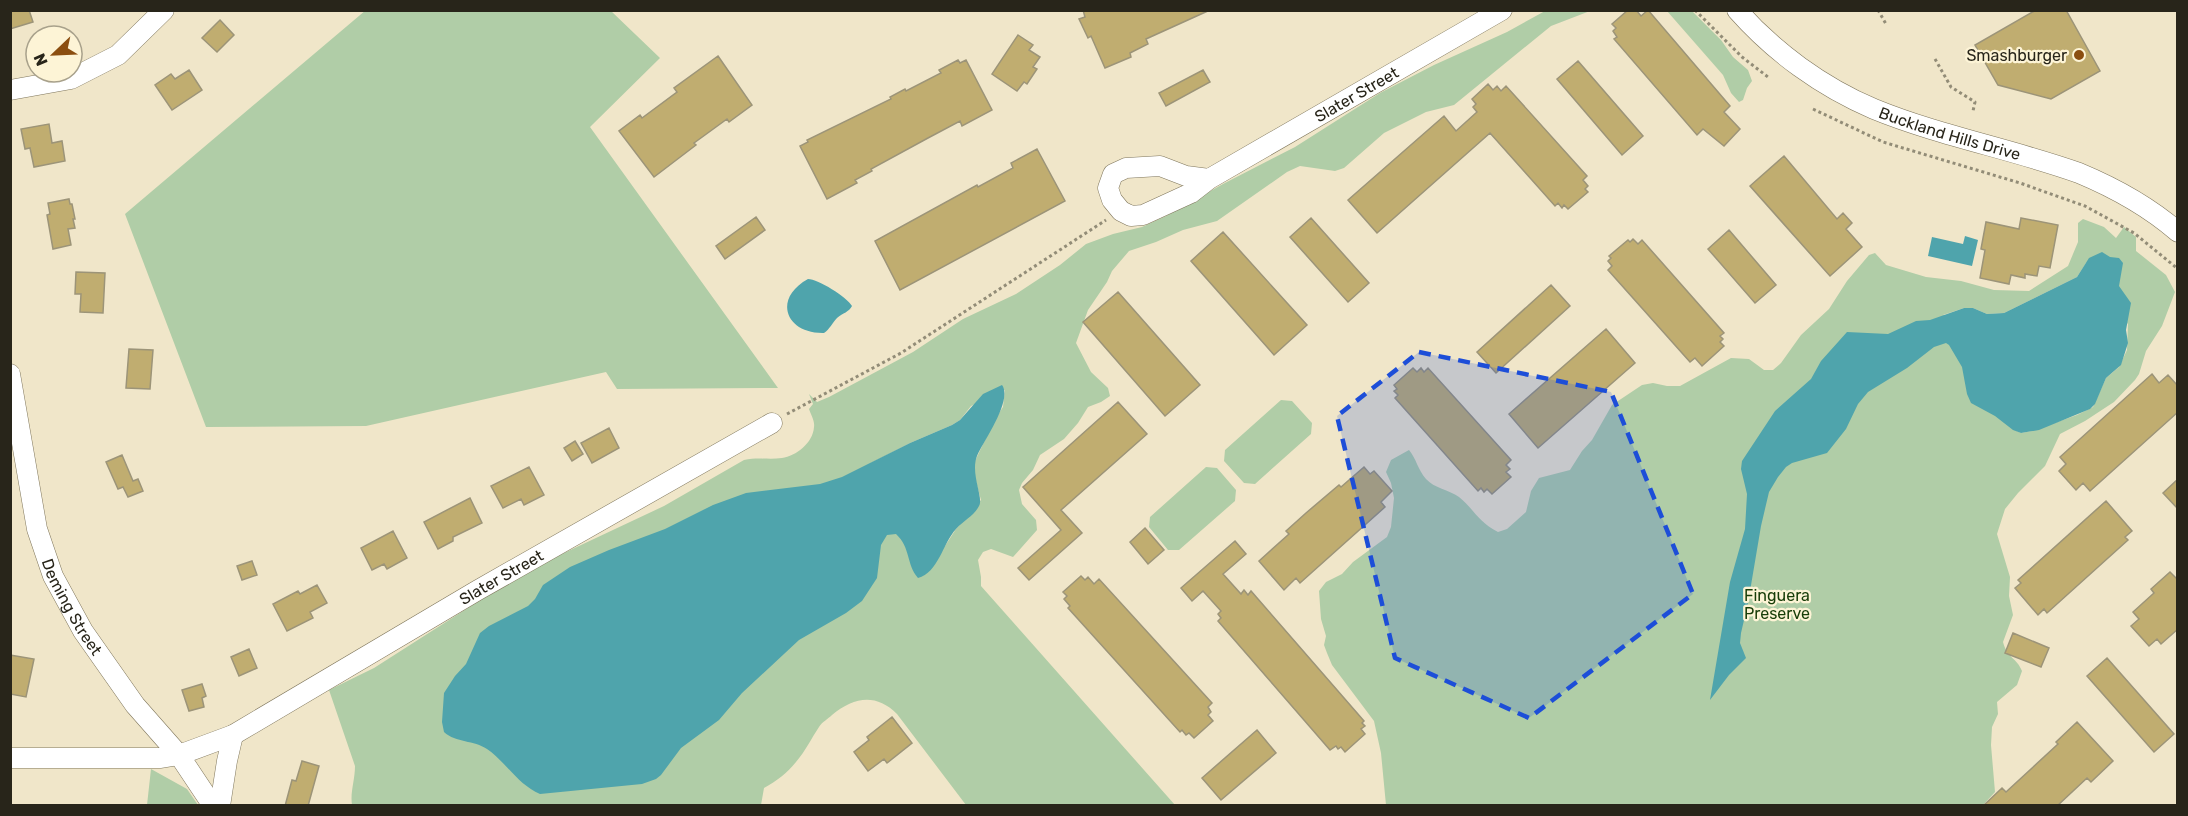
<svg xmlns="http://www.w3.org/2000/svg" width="2188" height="816" font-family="Rubik,sans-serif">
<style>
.green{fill:#b0cda7;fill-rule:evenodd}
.water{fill:#4fa4ac}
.building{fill:#c0ad70;stroke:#9c9478;stroke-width:1.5}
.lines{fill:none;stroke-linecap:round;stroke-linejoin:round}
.minor-casing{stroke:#7f765c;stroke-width:21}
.path{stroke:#928c77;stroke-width:3;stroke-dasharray:3 3;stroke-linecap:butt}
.minor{stroke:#fff;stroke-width:20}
.marked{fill:#1d4ed8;fill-opacity:0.2;stroke:#1d4ed8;stroke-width:4.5;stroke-dasharray:12 8;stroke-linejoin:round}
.poi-dot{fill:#8b4e10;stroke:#fdf4d6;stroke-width:2}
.labels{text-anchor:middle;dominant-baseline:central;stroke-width:4.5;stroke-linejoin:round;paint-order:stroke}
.poi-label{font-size:16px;fill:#28251a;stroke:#fdf4d6;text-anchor:end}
.street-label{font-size:16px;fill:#28251a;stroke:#fdf4d6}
.park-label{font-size:16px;fill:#173d08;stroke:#fdf4d6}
</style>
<rect width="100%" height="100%" fill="#f0e6c9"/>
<path class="green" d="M366 10 611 11 660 58 590 127 778 388 617 389 606 372 366 426 206 427 125 214Z
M1545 11H1590L1551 26 1454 105 1426 112 1384 133 1344 168 1335 171 1300 166 1287 172 1217 221 1183 230 1156 242 1129 251 1112 271 1107 282 1088 310 1076 343 1091 372 1108 388 1110 396 1101 402 1088 407 1078 423 1064 439 1040 455 1033 470 1022 483 1019 490 1022 504 1036 520 1037 530 1013 557 991 549 983 552 978 560 981 577V586L1175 805H966L897 714C876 693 854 697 832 715 828 719 822 722 819 727 811 739 806 750 796 762 787 773 777 781 764 788L761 805H352C350 792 355 780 355 766L329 690 374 668 496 590 547 561 664 506 744 460C758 457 769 460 782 458 796 456 813 443 814 427 815 421 811 415 809 409L813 404 809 394 817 402 829 397 913 352 963 319 1016 294 1060 265 1086 244 1113 234 1142 227 1166 216 1223 184 1295 147 1380 93 1434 65 1507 32ZM1005 390 1003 407 995 419 975 461V478L981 500 956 529 945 546 871 463 910 443 952 425 960 420 971 406Z
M1667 11H1692L1721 40 1733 57 1748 70 1752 81 1747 88 1743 100 1739 102 1731 93 1723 75Z
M2083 219 2104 227 2116 238 2124 227 2136 237V251L2166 275 2175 292 2162 326 2146 351 2139 374 2135 380 2114 402 2085 421 2060 434 2045 466 2018 493 2005 509 1997 534 2010 577 2009 596 2013 615 2003 642C2007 658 2017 658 2022 671L2017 685 1997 702 1998 714 1992 727 1991 745 1995 792 1983 805H1386L1381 753 1374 721 1332 665 1327 653 1324 645 1326 636 1321 619 1319 591 1326 582 1342 574 1353 562 1387 537 1391 527 1394 498 1391 483 1386 472 1391 460 1409 450C1416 458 1418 470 1426 479 1434 488 1449 490 1459 497 1474 509 1478 522 1498 532L1507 529 1526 512 1531 491 1539 478 1570 470 1582 451 1592 440 1612 405 1642 385 1653 383 1667 386H1680L1731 358 1749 359 1764 370H1773L1781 363 1801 335 1829 309 1847 281 1869 255 1875 253 1886 265 1926 277 1961 281 1994 290 2029 291 2068 266 2078 242V223ZM2104 253 2056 317 1943 315 1964 308H1973L1987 314 2004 313 2077 277 2086 263ZM2128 323 2127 350 2119 367 2106 378 2093 407 2077 415 2032 431 2021 433 2015 430Z
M1281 400 1292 401 1312 423 1311 434 1255 484 1244 483 1224 461 1225 450Z
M1206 467 1217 468 1236 490 1235 501 1179 550H1168L1149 527 1150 517Z
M151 769 187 789 198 805H147Z"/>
<path class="water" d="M1965 236 1978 240 1972 266 1928 256 1932 237 1963 244Z
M2102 252 2110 257 2119 258 2123 263 2119 286 2131 303 2126 330 2128 343 2121 365 2106 378 2095 404 2090 409 2039 430 2021 433 2013 430 1995 416 1971 403 1967 394 1962 367 1949 345 1946 343 1934 347 1907 368 1868 392 1858 404 1846 429 1827 453 1792 463 1786 467 1778 477 1769 492 1761 526 1748 603 1741 633 1740 643 1746 658 1729 675 1710 700 1730 582 1745 529 1747 494 1741 469 1742 461 1775 411 1811 379 1821 361 1847 332 1888 334 1916 321 1930 320 1964 308H1973L1987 314 2004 313 2077 277 2089 258Z
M808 279C818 279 847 297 852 306 849 312 843 313 837 318 832 323 830 329 824 333 786 334 772 299 808 279Z
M1002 385C1013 400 984 440 977 456 970 474 984 498 979 506 974 516 964 520 956 529 943 543 938 573 918 578 906 564 911 548 896 534L887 535 881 545 877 578 862 601 846 613 799 640 742 693 719 720 681 748 661 775 656 779 642 784 540 794C518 785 506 762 487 749 474 740 456 743 444 732L442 722 444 693 455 676 466 664 480 633 489 626 528 606 535 599 543 585 570 567 609 550 665 529 713 505 746 493 820 484 842 477 910 443 952 425 960 420 983 394Z"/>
<path class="building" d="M10 10H29L33 22 10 29Z
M1083 10H1210L1146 39 1148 44 1130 53 1131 57 1105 68 1091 36 1088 38 1079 19 1085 17Z
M1628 10H1636L1641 16 1648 10 1730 106 1724 112 1740 129 1724 146 1703 129 1697 135 1614 39 1617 37 1613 31 1616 28 1612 24Z
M2036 10H2066L2100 71 2051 99 1998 85 1975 45Z
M220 20 234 35 217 52 202 38Z
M1018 35 1033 45 1029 50 1040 57 1033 67 1037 69 1027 84 1024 82 1017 91 992 74Z
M718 56 752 105 729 122 727 119 694 143 696 145 654 177 619 131 640 115 642 118 677 92 674 88Z
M958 60 960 63 966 60 992 110 962 126 960 121 928 138 871 169 872 171 855 180 857 183 827 199 800 146 808 142 807 140 891 99 890 97 905 89 906 91 941 73 939 70Z
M1578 61 1643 136 1622 155 1557 79Z
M189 70 202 90 172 110 155 85 171 74 175 79Z
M1203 70 1210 82 1166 106 1159 93Z
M1488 84 1493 90 1497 86 1501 91 1506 86 1587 176 1583 180 1588 186 1585 189 1588 192 1568 209 1564 205 1562 208 1558 203 1555 206 1490 133 1377 233 1348 200 1444 116 1456 131 1477 112 1473 107 1476 104 1472 99Z
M49 124 52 143 62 141 65 161 34 167 30 148 25 149 21 129Z
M1037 149 1065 201 900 290 875 241 977 185 978 187 1013 168 1011 163Z
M1784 156 1837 219 1843 213 1852 223 1846 229 1862 247 1830 276 1750 186Z
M69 199 70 204H72L75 219H73L75 228 68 229 71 245 53 249 47 215 50 214 48 203Z
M756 217 765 230 725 259 716 246Z
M1311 218 1369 283 1348 302 1290 237Z
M2021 218 2058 225 2050 268 2039 266 2037 276 2025 274V278L2011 275 2009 284 1980 278 1985 250 1981 249 1986 222 2019 229Z
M1729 230 1776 285 1755 303 1708 249Z
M1223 232 1307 325 1274 355 1191 261Z
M1633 239 1638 244 1642 240 1724 333 1720 336 1723 339 1720 342 1724 346 1702 366 1695 358 1690 362 1608 270 1612 266 1608 261 1611 258 1609 256 1628 240 1630 242Z
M76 272 105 273 103 313 80 312 81 294H75Z
M1551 285 1570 306 1496 373 1477 352Z
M1118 292 1200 385 1165 416 1083 322Z
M1606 329 1635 363 1538 448 1509 414Z
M129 349 153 350 150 389 126 388Z
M1413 368 1417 372 1421 368 1424 372 1428 368 1511 460 1506 465 1510 469 1506 472 1511 477 1492 494 1487 489 1484 492 1481 488 1478 491 1395 398 1398 395 1394 391 1397 389 1394 385Z
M2152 374 2159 383 2168 375 2178 386V412L2090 491 2083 483 2076 490 2059 471 2066 464 2060 457Z
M1118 402 1147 434 1061 510 1082 533 1029 580 1018 568 1061 530 1023 487Z
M609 428 619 448 592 463 581 443Z
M575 441 583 454 572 461 564 448Z
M122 455 133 481 138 479 143 491 128 497 123 487 118 489 106 462Z
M529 467 544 495 524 505 521 499 503 508 491 486Z
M1364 467 1370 474 1374 471 1392 491 1381 502 1385 507 1300 583 1296 578 1284 590 1259 561 1289 534 1286 531 1306 513 1339 485 1341 487Z
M2178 479V509L2163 493Z
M470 498 482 523 453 537V541L438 549 424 522Z
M2106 501 2132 531 2125 537 2128 540 2047 613 2044 609 2038 615 2015 588 2021 583 2018 580Z
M1145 528 1164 550 1148 564 1130 542Z
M393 531 407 558 387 569 384 564 372 570 361 548Z
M1235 541 1246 554 1223 574 1241 594 1244 590 1248 595 1251 591 1364 721 1362 723 1365 726 1361 729 1365 734 1345 752 1341 747 1338 749 1336 746 1330 750 1218 621 1221 618 1218 614 1221 611 1203 591 1192 601 1181 588Z
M252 561 257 575 242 580 237 566Z
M2170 572 2178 580V629L2161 644 2157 639 2149 646 2131 626 2139 619 2133 612 2154 593 2151 589Z
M1081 576 1085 580 1088 577 1094 584 1099 579 1212 703 1208 707 1211 712 1208 715 1213 721 1194 738 1189 733 1186 735 1182 730 1180 732 1068 608 1070 606 1064 599 1067 596 1063 592Z
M317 585 327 603 310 612 313 618 287 631 273 604 298 591 300 594Z
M2013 633 2049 648 2041 667 2005 653Z
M249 649 257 668 239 676 231 657Z
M10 655 34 659 26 697 10 694Z
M2107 658 2174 734 2154 752 2087 676Z
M202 684 206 696 202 698 204 707 189 711 182 690Z
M892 717 912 743 887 763 884 759 868 771 854 752 869 740 867 737Z
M2077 722 2113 761 2091 782 2087 778 2057 806H1983L2002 788 2006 792 2058 744 2056 742Z
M1257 730 1276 753 1221 800 1202 778Z
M302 761 319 766 308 806H285L292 780 296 781Z"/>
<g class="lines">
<g class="minor-casing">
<g id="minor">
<path id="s1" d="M1737 10C1774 52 1822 87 1874 109 1940 136 2012 149 2079 173 2115 188 2148 206 2178 232"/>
<path d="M10 90 71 79 118 55 164 10"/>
<path id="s2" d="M1209 179 1186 176 1160 166 1126 168 1113 174 1108 188 1112 200 1121 211 1131 216 1143 215 1191 193 1209 179 1502 10"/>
<path id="s3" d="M10 374 37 529 53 576 83 631 135 705 179 755 213 806"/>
<path id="s4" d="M10 758H161L179 755 233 735 478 590 772 423"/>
<path d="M220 806 227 761 233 735"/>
</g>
</g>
<path class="path" d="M1695 10 1742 57 1768 77
M1878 10 1886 24
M1935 59 1951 87 1975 102 1973 111
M1813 109 1883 142 2020 183 2085 206 2134 233 2178 269
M787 414 901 353 1106 220"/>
<use href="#minor" class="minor"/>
</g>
<path class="marked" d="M1419 352 1611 392 1693 594 1529 718 1395 658 1337 416Z"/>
<circle class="poi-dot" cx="2079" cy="55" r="6"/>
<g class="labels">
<g class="poi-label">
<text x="2067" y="55">Smashburger</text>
</g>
<g class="street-label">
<text stroke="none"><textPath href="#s2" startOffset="410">Slater Street</textPath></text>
<text stroke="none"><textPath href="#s1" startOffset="250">Buckland Hills Drive</textPath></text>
<text stroke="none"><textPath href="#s4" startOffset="538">Slater Street</textPath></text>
<text stroke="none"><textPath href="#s3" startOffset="243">Deming Street</textPath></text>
</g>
<g class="park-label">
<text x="1777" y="595">Finguera<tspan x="1777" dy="18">Preserve</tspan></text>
</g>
</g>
<rect width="2188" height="816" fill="none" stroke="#28251a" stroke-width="24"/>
<g transform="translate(54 54) rotate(247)"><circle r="28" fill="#fdf4d6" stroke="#a8a18b" stroke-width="1.5"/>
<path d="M0-4.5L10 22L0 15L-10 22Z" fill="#8b4e10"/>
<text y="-9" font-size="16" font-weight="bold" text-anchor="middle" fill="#28251a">N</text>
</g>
</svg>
